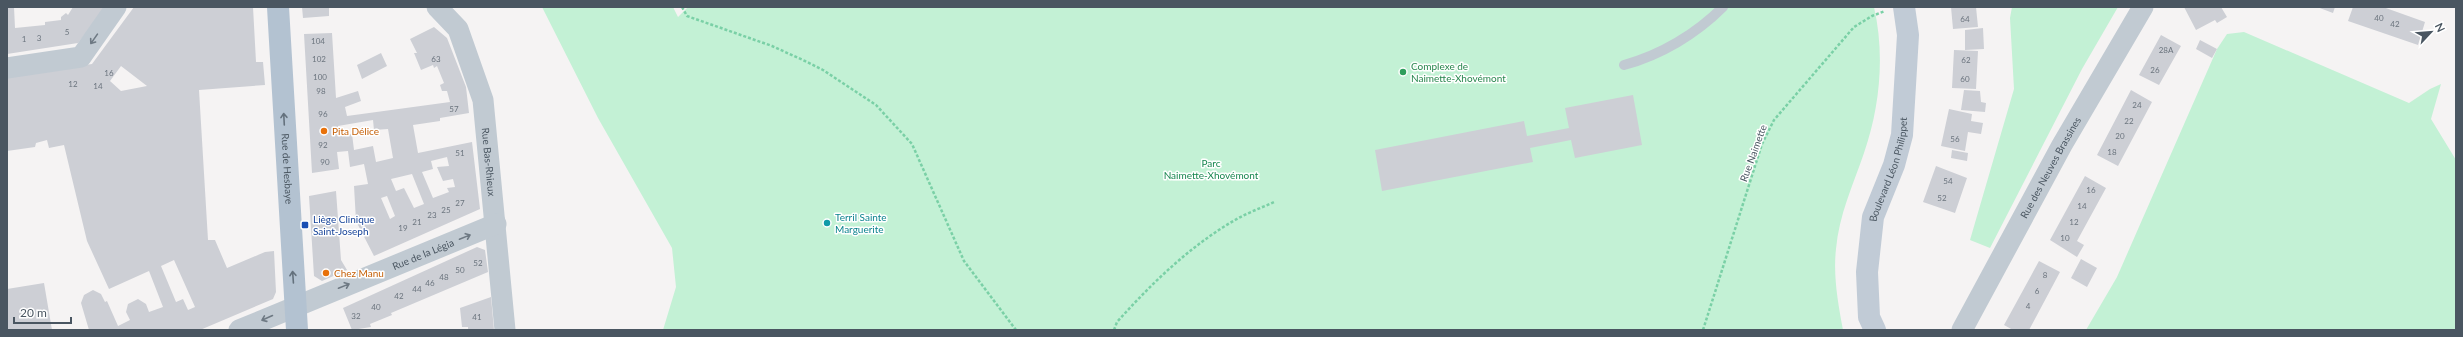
<svg xmlns="http://www.w3.org/2000/svg" width="2463" height="337" font-family="Lato,sans-serif">
<style>
.green{fill:#c3f1d5}
.building{fill:#cdcfd5;fill-rule:evenodd}
.lines{fill:none;stroke-linecap:round;stroke-linejoin:round}
.path{stroke:#7ad0a6;stroke-width:2.5;stroke-dasharray:3 2;stroke-linecap:butt}
.lane{stroke:#c1cad2;stroke-width:10}
.street{stroke:#c1cad2;stroke-width:21}
.secondary{stroke:#c1cbd6;stroke-width:22}
.primary{stroke:#b3c2d1;stroke-width:22}
.oneway{stroke:#6e7983}
.oneway2{stroke:#64717d}
.leisure-dot{fill:#2e9e5b;stroke:#fff;stroke-width:1.5}
.food-dot{fill:#e8710a;stroke:#fff;stroke-width:1.5}
.culture-dot{fill:#0f9aa8;stroke:#fff;stroke-width:1.5}
.transit-dot{fill:#1a4fb4;stroke:#fff;stroke-width:1.5}
.labels{text-anchor:middle;dominant-baseline:central;stroke-width:3;stroke-linejoin:round;paint-order:stroke}
.number-label{font-size:8px;fill:#6b747e}
.leisure-label{font-size:10px;fill:#27864d;stroke:#fff;text-anchor:start}
.food-label{font-size:10px;fill:#c56008;stroke:#fff;text-anchor:start}
.street-label{font-size:10px;fill:#4a5661;stroke:#fff}
.park-label{font-size:10px;fill:#17864f;stroke:#fff}
.culture-label{font-size:10px;fill:#0d838f;stroke:#fff;text-anchor:start}
.transit-label{font-size:10px;fill:#164399;stroke:#fff;text-anchor:start}
</style>
<rect width="100%" height="100%" fill="#f5f3f3"/>
<path class="green" d="M542 7H673L678 17 688 7H1874C1885 55 1880 107 1864 153 1853 185 1839 215 1836 249 1833 276 1838 303 1843 330H663L676 287 672 248 598 118Z
M2012 7H2118L2082 69 1990 248 1970 240 2014 89 2010 18Z
M2244 32 2409 103 2430 89 2441 84 2431 119 2456 160V330H2086L2117 277 2217 49 2227 34Z"/>
<path class="building" d="M7 7H14L15 28 45 25V22L61 20V17L66 13 68 15 73 7H107L78 43 7 54Z
M134 7H253L256 62H263L265 85 199 90 208 240H215L227 268 265 252 274 251 276 292 273 299 200 330H89L81 303 84 295 93 290 101 294 105 302 107 301 118 326 130 320 126 312 128 304 138 299 146 304 149 312 163 307 149 271 109 289 87 241 64 145 49 148 47 140 36 143 35 147 7 151V77L92 64ZM121 66 147 86 121 91 110 81ZM174 260 195 307 188 310 183 299 176 302 161 266Z
M302 7H329V16L303 18Z
M1951 7H1976L1978 27 1953 29Z
M2184 7H2221L2227 17 2217 23 2215 20 2196 30Z
M2317 7H2335L2333 13Z
M2353 7H2383L2425 22 2418 45 2348 21Z
M434 27 447 38 466 87 469 113 440 118V121L413 125 418 153 472 142 480 209 374 256 356 221 354 186 368 184 364 164 350 167 348 151 337 152 339 169 312 173 304 34 332 33 336 98 358 91 361 101 345 107 347 116 450 102 447 91H442L440 85 444 83 437 66 434 68 433 65 421 70 414 53H417L410 39ZM373 120 374 130 388 129 393 158 376 162 373 146 354 150 352 134 338 136V126ZM447 157 449 166 437 167 443 181 453 179 455 187 447 188 449 192 433 198 422 172 433 169 431 161ZM412 174 424 204 414 208 404 188 396 191 391 179ZM387 196 395 216 390 219 381 198Z
M1983 28 1984 49 1965 50V30Z
M2161 35 2181 46 2159 85 2139 75Z
M2200 40 2217 49 2212 58 2196 49Z
M1954 50 1978 51 1976 89 1952 88Z
M381 53 387 66 362 79 357 65Z
M1964 90 1980 91 1981 102 1986 103 1985 112 1961 110Z
M2131 90 2152 102 2118 166 2097 155Z
M1633 95 1642 145 1575 158 1571 140 1530 148 1533 162 1382 191 1375 150 1524 121 1527 136 1569 128 1565 108Z
M1949 109 1972 114 1971 121 1983 123 1981 134 1968 132 1965 151 1941 146Z
M1952 150 1968 153 1967 161 1951 158Z
M1936 166 1967 178 1955 213 1923 202Z
M2085 176 2106 188 2077 241 2084 245 2077 257 2050 240Z
M336 191 341 260 347 270 322 281 314 276 309 196Z
M477 247 485 250 488 272 391 313 392 315 370 324 371 327 352 330 343 308Z
M2081 259 2097 268 2087 287 2071 278Z
M2039 261 2060 272 2029 330H2013L2004 325Z
M44 283 52 330H7V289Z
M491 297 494 330H468V327H462L460 308Z"/>
<g class="lines">
<path class="path" d="M682 7 687 16 772 46 805 61 823 70 876 105 912 144 964 261 1016 330
M1114 330 1117 322C1152 283 1190 246 1235 220 1247 213 1261 208 1274 202
M1703 330 1762 144 1774 120 1854 27 1872 16 1885 11"/>
<path class="lane" d="M1624 65C1661 55 1696 34 1723 7"/>
<g class="street">
<path id="s1" d="M437 7 458 29 483 100 505 330"/>
<path d="M7 68 81 57 116 7"/>
<path id="s2" d="M239 330 496 224"/>
<path id="s3" d="M1962 330 2062 145 2143 7"/>
</g>
<path class="secondary" id="s4" d="M1875 330 1869 317 1867 272 1873 217 1894 165 1902 135 1908 35 1904 7"/>
<path class="primary" id="s5" d="M278 7 297 330"/>
</g>
<defs><path id="oneway-shaft" d="M-6 0H5M1.5-3L5.5 0L1.5 3" fill="none" stroke-width="1.6" stroke-linecap="round" stroke-linejoin="round"/></defs>
<g class="oneway">
<use href="#oneway-shaft" transform="translate(94 39) rotate(125)"/>
<use href="#oneway-shaft" transform="translate(465 237) rotate(-22)"/>
<use href="#oneway-shaft" transform="translate(344 286) rotate(-22)"/>
<use href="#oneway-shaft" transform="translate(267 318) rotate(156)"/>
</g>
<g class="oneway2">
<use href="#oneway-shaft" transform="translate(284 119) rotate(-93)"/>
<use href="#oneway-shaft" transform="translate(293 277) rotate(-94)"/>
</g>
<circle class="leisure-dot" cx="1403" cy="72" r="4"/>
<g class="food-dot">
<circle cx="324" cy="131" r="4"/>
<circle cx="326" cy="273" r="4"/>
</g>
<circle class="culture-dot" cx="827" cy="223" r="4"/>
<rect class="transit-dot" x="301" y="221" width="8" height="8" rx="2"/>
<g class="labels">
<g class="number-label">
<text x="2379" y="18">40</text>
<text x="1965" y="19">64</text>
<text x="2395" y="24">42</text>
<text x="67" y="32">5</text>
<text x="39" y="38">3</text>
<text x="24" y="39">1</text>
<text x="318" y="41">104</text>
<text x="2166" y="50">28A</text>
<text x="319" y="59">102</text>
<text x="436" y="59">63</text>
<text x="1966" y="60">62</text>
<text x="2155" y="70">26</text>
<text x="109" y="73">16</text>
<text x="320" y="77">100</text>
<text x="1965" y="79">60</text>
<text x="73" y="84">12</text>
<text x="98" y="86">14</text>
<text x="321" y="91">98</text>
<text x="2137" y="105">24</text>
<text x="454" y="109">57</text>
<text x="323" y="114">96</text>
<text x="2129" y="121">22</text>
<text x="2120" y="136">20</text>
<text x="1955" y="139">56</text>
<text x="323" y="145">92</text>
<text x="2112" y="152">18</text>
<text x="460" y="153">51</text>
<text x="325" y="162">90</text>
<text x="1948" y="181">54</text>
<text x="2091" y="190">16</text>
<text x="1942" y="198">52</text>
<text x="460" y="203">27</text>
<text x="2082" y="206">14</text>
<text x="446" y="210">25</text>
<text x="432" y="215">23</text>
<text x="417" y="222">21</text>
<text x="2074" y="222">12</text>
<text x="403" y="228">19</text>
<text x="2065" y="238">10</text>
<text x="478" y="263">52</text>
<text x="460" y="270">50</text>
<text x="2045" y="275">8</text>
<text x="444" y="277">48</text>
<text x="430" y="283">46</text>
<text x="417" y="289">44</text>
<text x="2037" y="291">6</text>
<text x="399" y="296">42</text>
<text x="2028" y="306">4</text>
<text x="376" y="307">40</text>
<text x="356" y="316">32</text>
<text x="477" y="317">41</text>
</g>
<g class="leisure-label">
<text x="1411" y="66">Complexe de<tspan x="1411" dy="12">Naimette-Xhovémont</tspan></text>
</g>
<g class="food-label">
<text x="332" y="131">Pita Délice</text>
<text x="334" y="273">Chez Manu</text>
</g>
<g class="street-label">
<text transform="translate(1753 153) rotate(-70)">Rue Naimette</text>
<text stroke="none"><textPath href="#s1" startOffset="168">Rue Bas-Rhieux</textPath></text>
<text stroke="none"><textPath href="#s3" startOffset="185">Rue des Neuves Brassines</textPath></text>
<text stroke="none"><textPath href="#s5" startOffset="162">Rue de Hesbaye</textPath></text>
<text stroke="none"><textPath href="#s4" startOffset="165">Boulevard Léon Philippet</textPath></text>
<text stroke="none"><textPath href="#s2" startOffset="199">Rue de la Légia</textPath></text>
</g>
<g class="park-label">
<text x="1211" y="163">Parc<tspan x="1211" dy="12">Naimette-Xhovémont</tspan></text>
</g>
<g class="culture-label">
<text x="835" y="217">Terril Sainte<tspan x="835" dy="12">Marguerite</tspan></text>
</g>
<g class="transit-label">
<text x="313" y="219">Liège Clinique<tspan x="313" dy="12">Saint-Joseph</tspan></text>
</g>
</g>
<rect width="2463" height="337" fill="none" stroke="#4a5661" stroke-width="16"/>
<g transform="translate(2431 32) rotate(64)" stroke="#ffffff" stroke-width="3" paint-order="stroke">
<path d="M0-3L7 15L0 10L-7 15Z" fill="#4a5661"/>
<text y="-6" font-size="11" font-weight="bold" text-anchor="middle" fill="#4a5661">N</text>
</g>
<path d="M14 317v6h57v-6" fill="none" stroke="#4a5661" stroke-width="2"/>
<text x="20" y="317" font-size="12" fill="#4a5661" stroke="#ffffff" stroke-width="3" paint-order="stroke">20 m</text>
</svg>
